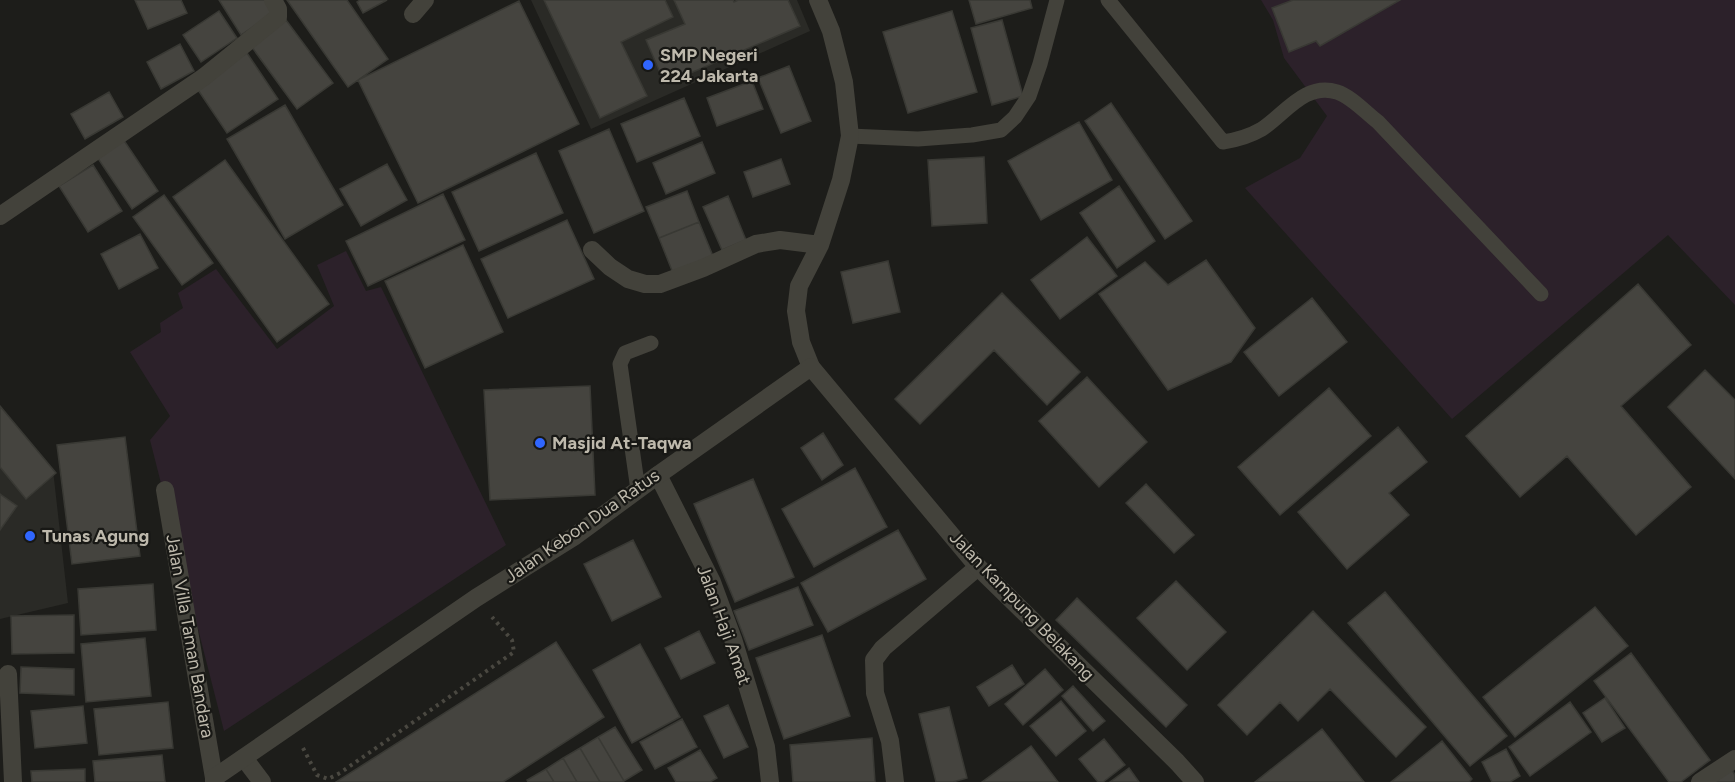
<svg xmlns="http://www.w3.org/2000/svg" width="1735" height="782" font-family="Figtree,sans-serif">
<style>
.built{fill:#2a2a26}
.green{fill:#2c212a}
.building{fill:#45443f;stroke:#393934;stroke-width:1.5}
.lines{fill:none;stroke-linecap:round;stroke-linejoin:round}
.path{stroke:#4a4841;stroke-width:4;stroke-dasharray:3 4.5;stroke-linecap:butt}
.service{stroke:#43423b;stroke-width:15}
.minor{stroke:#43423b;stroke-width:18}
.tertiary{stroke:#43423b;stroke-width:18}
.poi-dot{fill:#3066ff;stroke:#181815;stroke-width:2}
.labels{text-anchor:middle;dominant-baseline:central;stroke-width:4.5;stroke-linejoin:round;paint-order:stroke}
.poi-label{font-size:18px;font-weight:bold;fill:#beb9ac;stroke:#181815;text-anchor:start}
.street-label{font-size:18px;fill:#beb9ac;stroke:#181815}
</style>
<rect width="100%" height="100%" fill="#1d1d1a"/>
<path class="built" d="M531 0H797L810 31 591 129Z
M0 406 53 470 68 603 0 619Z"/>
<path class="green" d="M1261 0H1735V305L1668 235 1452 419 1245 188 1300 158 1327 116 1284 58 1273 20Z
M346 251 366 291 381 287 506 545 224 731 150 440 170 416 130 352 161 332 160 323 183 308 178 293 216 269 277 349 334 306 317 265Z"/>
<path class="building" d="M135 0H181L187 13 148 29Z
M219 0H268L275 12 241 35Z
M287 0H347L388 59 348 87Z
M360 0H387L363 13 357 2Z
M544 0H665L673 17 621 42 647 96 600 118Z
M674 0H733L734 2 738 0H788L800 26 665 84 646 40 685 24Z
M969 0H1030L1032 8 976 24Z
M1293 0H1400L1320 46 1316 41 1289 52 1272 8Z
M519 1 579 124 418 203 358 80Z
M219 11 237 38 201 62 183 35Z
M952 11 977 92 908 113 883 32Z
M286 20 333 83 297 109 251 46Z
M1002 20 1023 96 992 105 971 28Z
M180 44 194 71 161 89 147 62Z
M247 53 278 99 227 133 196 87Z
M789 66 811 121 781 133 758 78Z
M752 81 763 109 717 126 707 98Z
M109 92 123 117 85 139 71 114Z
M684 98 700 136 637 162 621 124Z
M1111 103 1192 221 1165 239 1085 121Z
M285 105 343 205 285 239 227 139Z
M1079 122 1112 180 1041 220 1008 161Z
M609 129 644 211 594 233 559 151Z
M123 139 158 191 132 209 97 157Z
M702 142 715 173 666 194 653 163Z
M536 153 563 213 479 251 452 192Z
M984 157 987 223 932 226 928 160Z
M781 159 790 184 753 197 744 172Z
M225 160 329 304 277 342 173 197Z
M387 164 407 200 361 226 340 189Z
M93 165 122 211 88 232 59 186Z
M1119 186 1155 241 1117 268 1080 213Z
M687 191 699 222 659 238 646 207Z
M443 194 465 240 368 286 346 241Z
M164 195 213 263 182 285 133 217Z
M728 196 746 240 722 250 703 207Z
M567 220 594 279 508 318 481 259Z
M699 222 715 261 675 278 659 238Z
M140 234 158 268 119 289 101 254Z
M1087 237 1117 276 1060 319 1031 280Z
M463 245 503 332 425 368 385 281Z
M1206 260 1255 328 1231 362 1168 390 1099 294 1145 262 1168 285Z
M888 261 900 312 853 323 841 272Z
M1638 284 1691 345 1621 406 1691 487 1636 535 1567 456 1520 497 1466 436Z
M1002 293 1080 372 1047 405 994 350 920 424 895 399Z
M1312 298 1347 342 1279 396 1244 352Z
M1705 370 1735 400V479L1668 407Z
M1087 377 1147 442 1099 487 1039 421Z
M590 386 595 495 490 500 484 390Z
M1329 388 1371 436 1280 515 1238 467Z
M0 406 56 473 26 499 0 467Z
M1398 427 1427 462 1389 493 1409 515 1347 569 1298 512Z
M823 433 843 465 822 480 801 448Z
M125 437 140 556 72 564 57 445Z
M855 468 887 527 814 567 782 509Z
M753 479 794 577 735 602 694 504Z
M1146 484 1194 535 1174 553 1126 503Z
M0 494 17 506 0 530Z
M898 530 926 579 828 632 801 583Z
M633 540 661 597 612 621 584 564Z
M1176 581 1226 632 1187 670 1137 618Z
M153 584 156 630 81 635 78 589Z
M798 587 813 625 749 650 734 611Z
M1385 592 1507 736 1470 766 1348 623Z
M1077 598 1187 705 1166 727 1056 620Z
M1595 607 1628 646 1515 737 1483 697Z
M1313 611 1426 727 1396 757 1330 689 1298 721 1280 702 1247 735 1218 705Z
M74 615V653L12 654 11 616Z
M699 631 715 663 681 679 665 648Z
M822 635 850 716 784 739 756 658Z
M145 638 151 696 86 702 81 644Z
M556 642 604 717 503 782H336Z
M640 644 680 717 632 743 593 670Z
M1631 653 1710 760 1681 782H1669L1594 681Z
M1012 665 1024 684 989 706 977 687Z
M21 667 74 669V695L20 693Z
M1045 669 1063 690 1023 725 1005 704Z
M1073 686 1105 721 1093 731 1062 696Z
M1605 698 1625 728 1602 742 1583 713Z
M1061 701 1086 731 1056 756 1030 726Z
M168 702 173 748 99 755 94 709Z
M1570 702 1591 732 1530 776 1509 747Z
M728 705 748 747 724 758 704 716Z
M83 706 87 743 35 748 31 711Z
M949 707 967 778 953 782H936L919 714Z
M682 719 697 747 655 769 640 742Z
M615 727 642 770 624 781 598 737Z
M1322 729 1364 782H1255Z
M598 737 624 781 622 782H600L580 748Z
M872 738 875 782H793L790 745Z
M1104 739 1125 765 1103 782H1098L1079 759Z
M1442 741 1472 779 1469 782H1391Z
M1031 746 1058 782H982Z
M580 748 600 782H577L563 758Z
M1506 749 1520 776 1510 782H1492L1482 762Z
M700 750 717 778 710 782H676L668 768Z
M162 755 165 782H95L93 761Z
M563 758 577 782H554L546 769Z
M1129 768 1139 782H1110Z
M85 769V782H32L31 771Z
M546 769 554 782H528L527 780Z
M1732 770 1735 775V782H1717L1716 781Z"/>
<g class="lines">
<path class="path" d="M303 748 317 775 328 779 340 773 514 652 512 640 492 617"/>
<path class="service" d="M1108 0 1223 142C1236 140 1250 136 1262 129 1285 114 1305 82 1337 92 1352 97 1365 112 1378 122L1541 294
M850 136 918 139 972 135 1001 130 1015 117 1029 96 1040 64 1057 0
M638 490 620 364 625 353 651 343"/>
<path class="minor" d="M413 14 425 0
M0 216 204 77 278 17V9L273 0
M592 250 610 267 628 279 645 284H660L703 268 756 244 780 240 820 245
M811 367 801 342 796 311 799 286 820 245 841 180 850 136 844 82 831 31 818 0
M658 475 712 582 733 639 766 747 770 782
M165 490 214 778
M8 674 13 782
M244 758 262 782
M895 782 890 741 875 693 874 660 883 648 978 567
M1700 782 1735 759"/>
<path class="tertiary" d="M214 782V778L476 598 575 536 658 475 811 367 978 567 1177 762 1195 782"/>
</g>
<g class="poi-dot">
<circle cx="648" cy="65" r="6"/>
<circle cx="540" cy="443" r="6"/>
<circle cx="30" cy="536" r="6"/>
</g>
<g class="labels">
<g class="poi-label">
<text x="660" y="55">SMP Negeri<tspan x="660" dy="21">224 Jakarta</tspan></text>
<text x="552" y="443">Masjid At-Taqwa</text>
<text x="42" y="536">Tunas Agung</text>
</g>
<g class="street-label">
<text transform="translate(582 526) rotate(-35)">Jalan Kebon Dua Ratus</text>
<text transform="translate(1022 606) rotate(46)">Jalan Kampung Belakang</text>
<text transform="translate(724 625) rotate(70)">Jalan Haji Amat</text>
<text transform="translate(190 636) rotate(80)">Jalan Villa Taman Bandara</text>
</g>
</g>
</svg>
